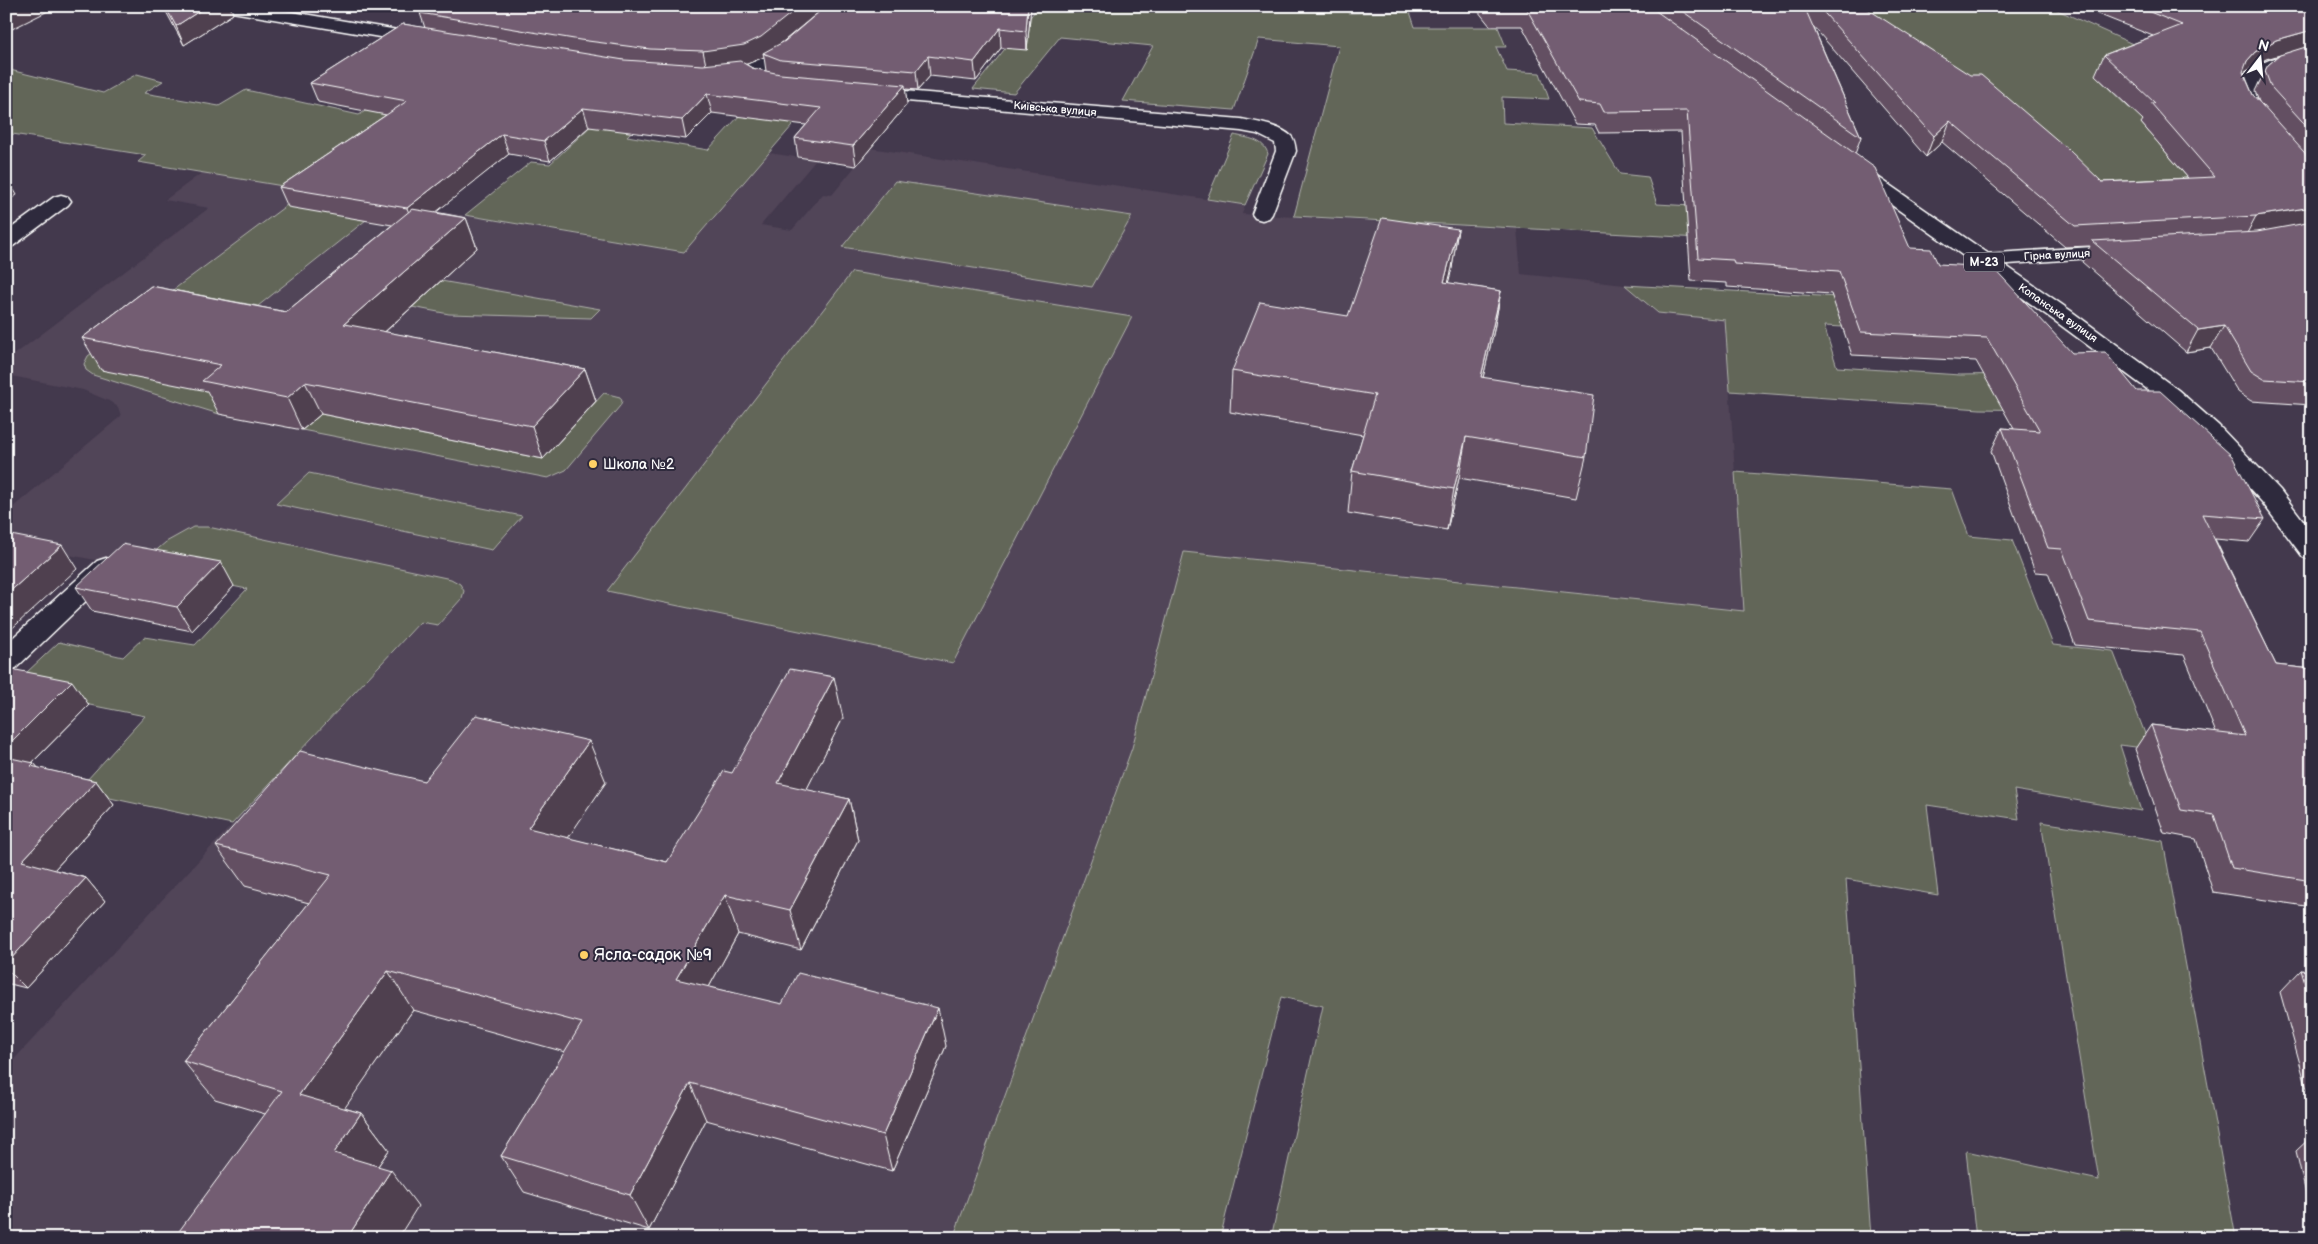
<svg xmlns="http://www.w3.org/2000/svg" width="2318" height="1244" font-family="'Balsamiq Sans',sans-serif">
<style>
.built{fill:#514458}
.green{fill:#626659;stroke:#b0b2ac}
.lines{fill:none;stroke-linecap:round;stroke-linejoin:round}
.minor-casing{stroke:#fff;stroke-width:3}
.highway-casing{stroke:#fff;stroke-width:3}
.minor{fill:#2f2a3d;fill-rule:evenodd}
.highway{fill:#2f2a3d;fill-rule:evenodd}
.wall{fill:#635062;stroke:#fff;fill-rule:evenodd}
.shaded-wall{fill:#504150;stroke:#fff}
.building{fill:#735d72;stroke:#fff}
.poi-dot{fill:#ffd166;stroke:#2f2a3d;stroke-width:2}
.labels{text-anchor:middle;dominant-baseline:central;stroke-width:4;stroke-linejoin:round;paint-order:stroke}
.far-street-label{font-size:11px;fill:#fff;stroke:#2f2a3d}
.shield{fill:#2f2a3d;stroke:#c1bfc5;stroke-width:1}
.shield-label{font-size:12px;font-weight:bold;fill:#fff}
.poi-label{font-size:14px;fill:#fff;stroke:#2f2a3d;text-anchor:start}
.near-poi-label{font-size:16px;fill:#fff;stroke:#2f2a3d;text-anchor:start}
</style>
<rect width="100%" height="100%" fill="#43394d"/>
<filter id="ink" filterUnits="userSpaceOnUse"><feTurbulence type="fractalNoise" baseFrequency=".02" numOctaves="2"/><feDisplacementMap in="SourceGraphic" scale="10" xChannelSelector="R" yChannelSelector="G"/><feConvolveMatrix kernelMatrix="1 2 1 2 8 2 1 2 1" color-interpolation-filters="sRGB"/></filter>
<g filter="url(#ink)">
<path class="built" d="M870 148 1245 205 1242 214 1517 229 1521 274 1625 285 1658 313 1725 320 1744 611 1184 552 1132 748 953 1238H6V1068L420 622 6 543V513L121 416 118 407 109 401 83 390 6 375V361L209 208 165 200 203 172 684 252 769 153 816 160 761 225 792 230 823 194 832 195Z"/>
<path class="green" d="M1039 6H1349L1348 13 1410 12 1415 27H1498L1506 47H1496L1507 71 1540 73 1549 99 1502 97 1503 123 1592 128 1620 174 1648 177 1657 204 1709 207 1718 239 1294 216 1339 46 1259 39 1234 110 1123 101 1153 46 1060 37 1014 93 973 89Z
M1862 6H2061L2053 8 2208 78 2101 81 2129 108 2234 106 2141 123 2238 237 2089 242Z
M6 69 103 93 137 74 163 81 144 93 219 106 246 90 359 115 384 99 427 108 366 220 258 306 173 290 307 190 138 162 146 155 6 133Z
M639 81 681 86 627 136 708 150 762 91 810 105 684 252 465 215 531 162 550 164Z
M1234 135C1247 138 1264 139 1268 154L1245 205 1207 199Z
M895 181 1132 216 1092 287 842 247Z
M852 272 1132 317 953 663 607 591Z
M441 281 600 309 591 318 449 314 412 307Z
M1625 285 1909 301 1921 331 1824 326 1837 367 1960 375 2017 374 2043 410 1980 409 1730 391 1725 320 1658 313Z
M152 308 238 397 219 414 93 375 86 370 84 364 88 356Z
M604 393 620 397 622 401 620 406 566 470 548 478 302 430 321 414 543 459Z
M1735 472 1952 489 1969 536 2012 540 2053 645 2113 651 2151 749 2120 745 2141 811 2014 790 2019 819 1927 805 1938 895 1846 879 1871 1238H1271L1323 1006 1281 997 1220 1238H953L1132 748 1184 552 1744 611Z
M309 473 522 516 492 550 276 504Z
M193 527H208L451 579 460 584 464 591 462 598 438 625 420 622 232 824 77 791 145 716 9 689 59 642 123 657 144 637 195 645 247 589 137 567 166 542Z
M2041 822 2163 841 2236 1238H1976L1966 1151 2099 1180Z"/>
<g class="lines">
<g class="minor-casing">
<path id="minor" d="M218 6H257L427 35 433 36 436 40 433 44 427 45 226 11Z
M829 6H848C843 14 832 20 824 27 797 51 756 89 716 79L713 75 716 71 739 68 767 56Z
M2312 48V59C2277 69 2239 73 2265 117L2263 121H2249C2214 69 2272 58 2312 48Z
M868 88 1241 119C1256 122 1279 125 1291 136 1295 140 1295 146 1296 151L1272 214 1269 218 1262 220 1255 218 1252 214 1276 151 1275 143 1257 134 1241 131 862 97 859 93 862 89Z
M61 195 68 197 71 201 68 205 13 246 6 248V232L54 197Z
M2124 245 2131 247 2134 251 2131 255 1980 266 1973 264 1969 260 1973 256 1980 254Z
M106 558 115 561 119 567 115 573 16 668 6 671V644L97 561Z"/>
</g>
<g class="highway-casing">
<path id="highway" d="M1855 164 1862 166 2071 311 2178 390 2219 426 2280 490 2312 532V560L2303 557 2262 502 2201 436 2162 400 2055 321 1848 174 1845 170 1848 166Z"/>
</g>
<use href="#minor" class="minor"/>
<use href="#highway" class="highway"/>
</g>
<path class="wall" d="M163 6H230L233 14 184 45Z
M431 6H1031L1027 50 1001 48 976 81 930 76 918 90 905 89 907 104 856 166 798 157 795 138 806 125 712 113 686 139 589 127 550 161 509 154 435 212 466 218 477 248 385 332 585 369 596 401 543 459 321 414 302 430 219 414 207 391 101 370 82 338 151 286 286 312 392 225 288 207 279 187 386 115 318 102 310 83 403 24 425 28 420 13ZM825 7 785 41 781 43ZM764 57 766 71 752 68 746 64Z
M1474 6H1863L2102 182 2188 178 2141 123 2143 120 2095 75 2104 55 2153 36 2085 9 2086 6H2312V405L2251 401 2238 392 2211 348 2186 352 2082 262 2090 246 2065 247 1942 142 1926 157 1813 26 1861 137 1855 154 1910 248 1938 264 2072 353 2137 391 2265 519 2249 542 2215 539 2276 665 2312 669V907L2213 892 2196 839 2164 833 2135 749 2151 725 2216 733 2184 655 2075 645 2048 573 2035 572 1991 451 2002 428 2014 429 1976 361 1852 355 1831 294 1727 287V283L1691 281 1681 132 1599 133 1595 125 1575 124 1522 26H1490ZM2280 55 2268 65 2255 91 2259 102 2253 95 2244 73 2266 59Z
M1458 229 1452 268 1448 283 1501 291 1494 330 1483 377 1586 457 1576 498 1459 478 1447 530 1348 513 1352 471 1363 435 1230 412 1232 371 1348 316Z
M234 586 192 631 92 611 76 587Z
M6 668 89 705 33 762 38 768 96 781 114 805 54 870 86 878 105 901 26 988 6 983Z
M843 718 806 790 849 799 858 840 801 950 738 934 709 987 946 1046 892 1171 706 1120 649 1230 524 1192 501 1156 565 1052 413 1010 344 1108 361 1113 389 1150 378 1166 418 1206 265 1114 215 1099 183 1061 309 903 245 886 216 846 424 781 606 782 567 838 667 862 732 773Z
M2301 970 2312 972V1107L2280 992Z
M2312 1136V1199L2307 1198 2296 1151Z"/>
<path class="shaded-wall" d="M10 6H58L6 32V8Z
M207 6H230L233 14 184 45 176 26Z
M800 6H826L767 55 763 53 764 57 747 64 707 70 703 51Z
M1028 6H1031L1027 50 1026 31Z
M1000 28 1001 48 976 81 974 62Z
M2312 30V46L2266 59 2245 72 2237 80 2247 61 2255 52 2276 40Z
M928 56 930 76 918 90 916 71Z
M905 85 907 104 856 166 853 146Z
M707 94 712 113 686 139 682 120Z
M583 108 589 127 550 161 544 141Z
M1950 121 1942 142 1926 157 1934 136Z
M502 134 509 154 415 229 407 208Z
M6 177 17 195 6 202Z
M2312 207V226L2245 237 2256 216Z
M466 218 477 248 358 356 344 324Z
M1458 229 1452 268 1438 322 1444 282Z
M1501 291 1494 330 1474 417 1481 377Z
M2224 326 2211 348 2186 352 2198 330Z
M585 369 596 401 543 459 532 426Z
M305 382 321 414 302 430 287 398Z
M1466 437 1459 478 1447 530 1454 489Z
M62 545 77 569 6 634V595Z
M221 562 234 586 192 631 177 607Z
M834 677 843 718 789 824 778 783Z
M72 681 89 705 17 778 6 765V747Z
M589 741 606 782 547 869 528 828Z
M34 763 53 786 31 766Z
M96 781 114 805 41 884 22 861Z
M849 799 858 840 801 950 790 910Z
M86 878 105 901 26 988 6 968V964Z
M725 895 738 934 692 1018 676 979Z
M388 971 413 1010 328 1132 299 1095Z
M938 1008 946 1046 892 1171 883 1135Z
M690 1083 706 1120 649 1230 630 1195Z
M361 1113 389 1150 362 1189 334 1153Z
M391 1170 418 1206 398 1238H347Z"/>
<path class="building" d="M165 6H207L176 26Z
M431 6H800L761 37 744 45 703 51 650 49 580 40 420 13Z
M826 6H1028L1026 31 1000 28 974 62 928 56 916 71 781 60 763 53 785 41Z
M1525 6H1649L1875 168 1910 248 1931 249 1938 264 1993 267 2072 353 2105 352 2137 391H2160L2232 456 2265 519 2202 514 2276 665 2312 669V881L2232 868 2214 815 2181 810 2151 725 2245 736 2200 632 2089 621 2062 549 2048 548 2002 428 2040 431 1987 338 1861 332 1839 271 1734 264 1733 260 1698 258 1687 111 1604 112 1600 104 1579 102Z
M1675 6H1804L1861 137Z
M1818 6H1863L1970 75H1981L2069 150 2102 182 2215 177 2151 103H2155L2104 55 2182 25 2135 6H2312V30L2276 40 2255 52 2247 61 2243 72 2253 95 2312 161V207L2256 216 2075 226 1950 121 1934 136Z
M403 24 624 60 703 65 740 61 752 68 780 74 905 85 853 146 795 138 821 108 707 94 682 120 583 108 544 141 502 134 407 208 279 187 407 101 310 83Z
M2312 45V132L2271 87 2265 71 2268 65 2280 55Z
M412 209 466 218 344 324 585 369 532 426 305 382 287 398 202 381 221 365 82 338 151 286 286 312Z
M1382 218 1458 229 1444 282 1501 291 1481 377 1594 395 1586 457 1466 437 1454 489 1352 471 1375 395 1232 371 1260 302 1348 316Z
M2312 222V382L2264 379 2251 371 2224 326 2198 330 2092 241 2257 232Z
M6 534 62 545 6 595Z
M122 544 221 562 177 607 76 587Z
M6 668 72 681 6 747Z
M790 669 834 677 778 783 849 799 790 910 725 895 676 979 782 1004 798 973 938 1008 883 1135 690 1083 630 1195 501 1156 582 1023 388 971 299 1095 361 1113 334 1153 391 1170 347 1238H174L282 1091 183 1061 331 875 216 846 300 751 424 781 476 715 589 741 528 828 667 862 724 771 732 773Z
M6 757 34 763 31 766 96 781 22 861 86 878 6 964Z
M2301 970 2312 972V1007Z"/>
</g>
<g class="poi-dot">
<circle cx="593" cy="464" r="5"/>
<circle cx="584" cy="955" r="5"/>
</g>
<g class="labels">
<g class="far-street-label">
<text transform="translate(1055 109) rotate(5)">Київська вулиця</text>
<text transform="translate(2057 255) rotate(-3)">Гірна вулиця</text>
<text transform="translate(2058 313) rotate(35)">Копанська вулиця</text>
</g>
<rect class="shield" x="1964" y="252.5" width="40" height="19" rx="4"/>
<g class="shield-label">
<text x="1984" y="262">М-23</text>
</g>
<g class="poi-label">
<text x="603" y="464">Школа №2</text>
</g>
<g class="near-poi-label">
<text x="594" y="955">Ясла-садок №9</text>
</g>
</g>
<rect width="2318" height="1244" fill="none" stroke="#2f2a3d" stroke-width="25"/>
<rect x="12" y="12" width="2293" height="1219" fill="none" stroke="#fff" stroke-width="2" filter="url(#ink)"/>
<g transform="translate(2260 58) rotate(16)" stroke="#2f2a3d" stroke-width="4" paint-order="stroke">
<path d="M0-4L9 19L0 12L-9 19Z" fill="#ffffff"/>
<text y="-8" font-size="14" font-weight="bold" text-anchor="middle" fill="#ffffff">N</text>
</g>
</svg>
